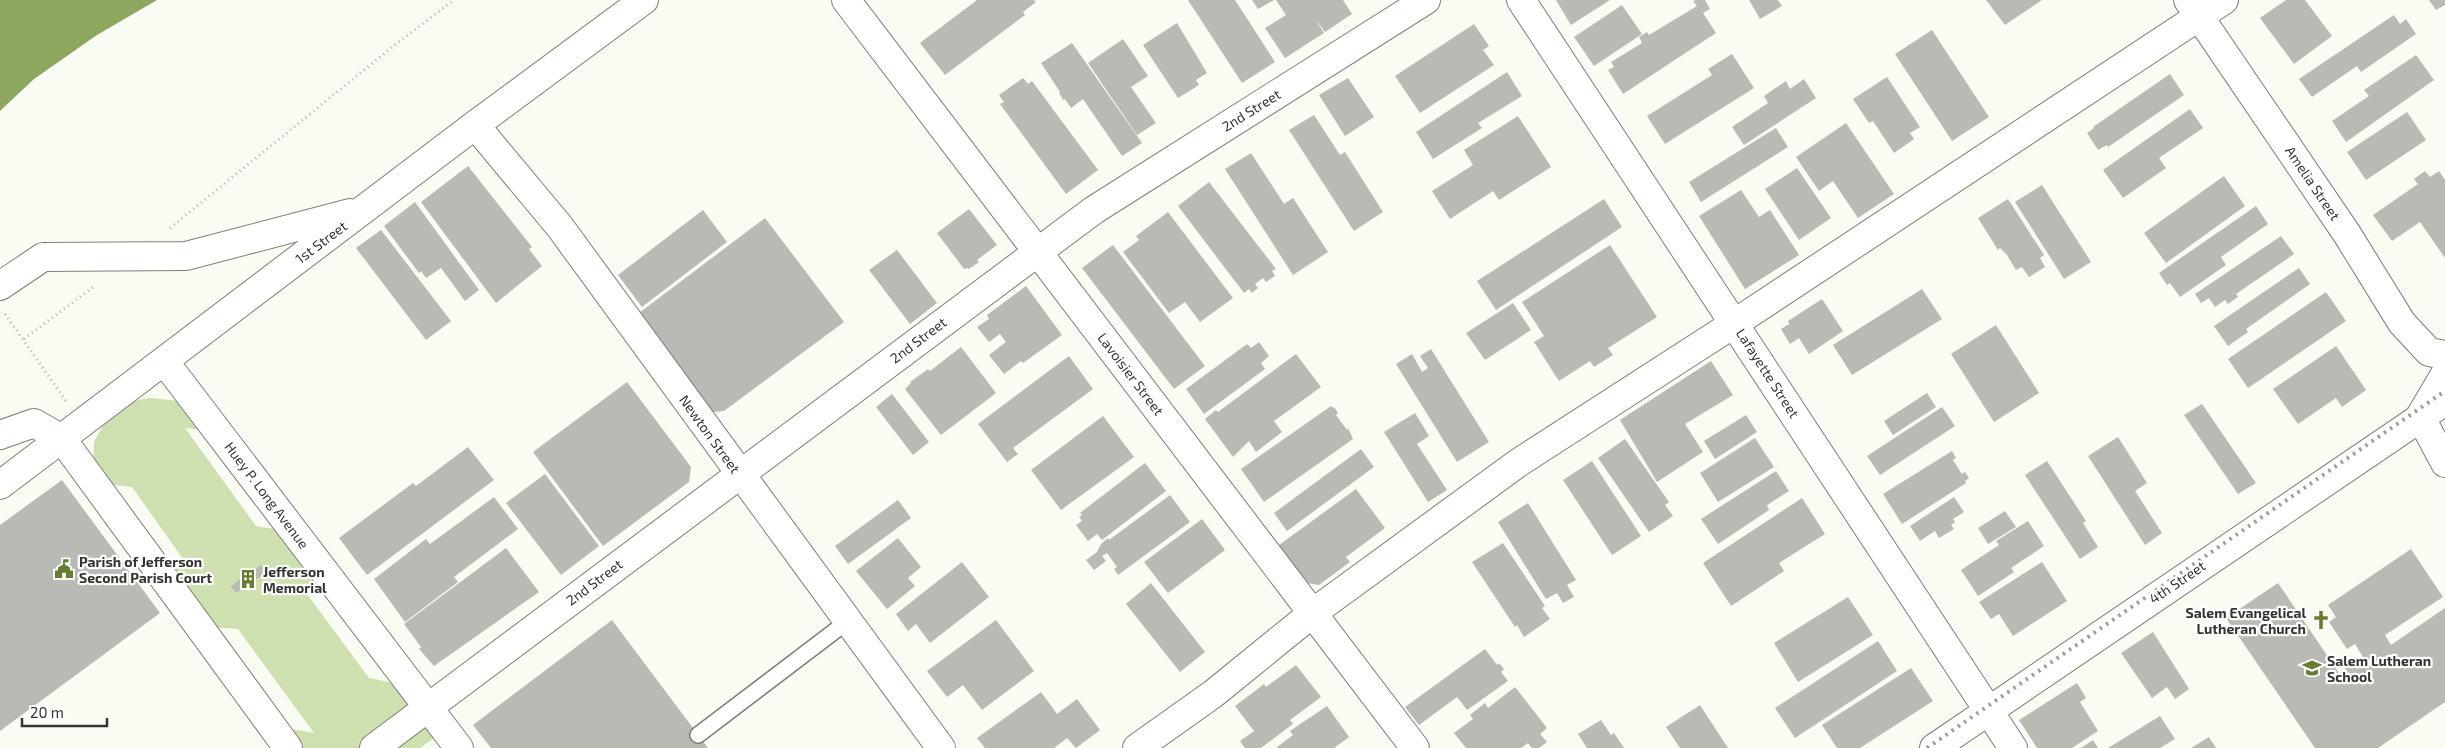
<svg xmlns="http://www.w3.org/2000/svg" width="2445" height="748" font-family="'Exo 2',sans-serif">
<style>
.green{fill:#cee0af}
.water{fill:#8ea75e}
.building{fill:#b8bbb3}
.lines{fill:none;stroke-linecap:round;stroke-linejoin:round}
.lane-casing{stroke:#7d8078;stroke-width:18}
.street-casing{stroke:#7d8078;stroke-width:30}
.path{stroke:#b2b5ae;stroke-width:3;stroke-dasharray:1 4;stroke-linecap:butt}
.lane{stroke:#fff;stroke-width:15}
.street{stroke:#fff;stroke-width:28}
.rail{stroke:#9c9e98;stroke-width:4;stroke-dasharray:2.5 5;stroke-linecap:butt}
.labels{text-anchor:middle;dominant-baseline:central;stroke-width:4.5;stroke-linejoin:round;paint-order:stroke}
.street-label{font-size:14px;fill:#353633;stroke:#fff}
.poi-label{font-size:14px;font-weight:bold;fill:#353633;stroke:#fff;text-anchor:start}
</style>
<rect width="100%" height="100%" fill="#f8fcf3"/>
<path class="green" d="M151 398 179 401 211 431 185 428 256 526 286 531 330 591 301 586 369 678 398 684 438 735 420 748H303L286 728 314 733 238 629 211 627 162 563 188 566 132 487 104 484 93 469 94 442 109 414 130 401Z"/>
<path class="water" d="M0 0H157L97 35 34 79 0 111Z"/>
<path class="building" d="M977 0H1034L1036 2 1023 12 1025 15 945 75 920 43Z
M1188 0H1235L1275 62 1242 83Z
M1252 0H1274L1258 9Z
M1276 0H1343L1352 14 1325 32 1315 19 1324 33 1285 58 1265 28 1286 15Z
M1556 0H1610L1571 25Z
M1696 0H1705L1710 9 1703 13 1716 33 1623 94 1608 70 1614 67 1611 62 1642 43 1639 37 1647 32 1649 35 1697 6 1693 1Z
M1749 0H1778L1782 6 1760 19Z
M1986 0H2042L2005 25Z
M2286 0H2305L2332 36 2294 64 2260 18Z
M2429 0H2445V5L2436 10Z
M1622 5 1642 34 1594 66 1574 37Z
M2394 15 2400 24 2406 19 2416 34 2361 72 2357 66 2312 97 2299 79Z
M1177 23 1207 73 1196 80 1199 85 1178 98 1143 45Z
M1474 24 1489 46 1483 50 1494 65 1420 113 1395 76Z
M1932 30 1989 117 1952 141 1895 54Z
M1123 39 1148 76 1131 87 1156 123 1137 135 1088 63Z
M1072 43 1142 143 1122 156 1083 99 1071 108 1065 99 1063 100 1059 93 1060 92 1041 63Z
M1732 54 1754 88 1665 144 1647 116 1712 75 1708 69Z
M2416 55 2434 80 2346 142 2332 121 2369 96 2364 90Z
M1507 72 1522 96 1478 123 1482 128 1433 159 1416 132Z
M2170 74 2184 95 2108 147 2107 145 2098 150 2087 133 2094 128 2093 127Z
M1887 77 1920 127 1910 133 1914 139 1894 153 1873 121 1869 123 1853 99Z
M1023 78 1028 84 1032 81 1098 170 1066 194 1000 104 1004 102 999 95Z
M1348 78 1374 117 1345 136 1319 95Z
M1804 79 1816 98 1744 145 1732 127 1768 103 1764 96 1786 81 1790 89Z
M2190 109 2203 128 2159 158 2166 168 2123 198 2103 170Z
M2407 112 2426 140 2366 180 2347 152Z
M1314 115 1340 155 1345 152 1383 212 1354 231 1289 130Z
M1518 116 1551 167 1499 200 1493 191 1450 219 1432 191 1473 165 1464 150Z
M1846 123 1894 194 1858 218 1833 181 1819 191 1796 157Z
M1776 128 1788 147 1701 202 1689 182Z
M1251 153 1284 204 1293 198 1328 252 1293 275 1225 169Z
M468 166 532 247 529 249 542 266 496 303 421 202Z
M1797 168 1831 218 1799 240 1765 189Z
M2425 171 2430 177 2439 171 2445 180V258L2420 222 2392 241 2373 215 2418 184 2414 179Z
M2224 176 2245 206 2166 263 2144 233Z
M1209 182 1276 269 1272 271 1275 276 1266 282 1263 278 1255 284 1258 288 1252 293 1249 289 1244 293 1178 206Z
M2042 185 2091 262 2064 279 2015 202Z
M1741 190 1759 217 1770 210 1799 255 1745 289 1699 216Z
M1604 199 1622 227 1496 310 1477 281Z
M2008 199 2044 255 2040 258 2045 267 2029 277 2022 267 2016 270 2007 255 2000 248 1998 250 1978 218Z
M415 202 479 290 465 301 441 268 426 278 421 271 419 273 384 226Z
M2256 206 2268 224 2221 257 2226 265 2180 297 2170 283 2167 285 2159 273Z
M969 209 997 245 977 260 979 262 969 269 967 268 964 269 937 233Z
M703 210 727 242 642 307 618 275Z
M1168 212 1233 298 1200 322 1185 302 1169 313 1123 252 1139 240 1136 236Z
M765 218 844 322 724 411 713 412 635 316Z
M381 230 451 321 426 340 356 248Z
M2281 236 2294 254 2236 294 2238 297 2228 304 2225 300 2215 307 2209 298 2201 303 2195 294Z
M1113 245 1205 366 1174 389 1082 268Z
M1610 245 1657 317 1608 348 1613 355 1594 367 1590 361 1559 381 1534 342 1544 336 1522 302Z
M897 250 937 303 910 324 869 270Z
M2299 268 2310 284 2246 329 2248 332 2228 346 2214 326Z
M1026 286 1062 335 1023 363 1021 361 1004 374 989 355 1006 342 1000 334 989 342 977 327 989 319 987 315Z
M1922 289 1942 319 1852 375 1833 345Z
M2326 292 2346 321 2248 388 2228 359Z
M1822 299 1843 331 1809 354 1799 338 1790 344 1781 329 1789 324 1788 321Z
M1513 303 1531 330 1485 360 1466 333Z
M1996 325 2039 393 1994 422 1951 354Z
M1259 342 1269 356 1261 363 1265 369 1204 414 1186 389 1247 344 1251 348Z
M2336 346 2366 390 2342 407 2336 398 2298 424 2273 389Z
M961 347 996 393 941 435 905 389 911 383 910 382 928 369 930 371Z
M1431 349 1489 442 1457 462 1396 364 1412 354 1422 372 1428 368 1420 356Z
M1296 354 1321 387 1274 421 1282 432 1256 452 1249 441 1233 457 1205 419 1216 410 1218 412Z
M1069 356 1093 389 1013 448 1018 454 1007 462 978 424Z
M1711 361 1733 395 1685 424 1703 452 1657 482 1620 420Z
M627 382 691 467 689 482 603 546 533 452Z
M1927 393 1936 407 1893 435 1884 421Z
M892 394 929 442 913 455 876 407Z
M2202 404 2256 483 2238 494 2184 415Z
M1331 406 1333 408 1334 407 1338 413 1336 415 1347 430 1348 428 1353 439 1264 502 1241 469Z
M1942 407 1955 426 1880 475 1867 456Z
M1415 413 1429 436 1417 444 1447 490 1428 502 1384 432Z
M1746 415 1757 432 1715 459 1704 441Z
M1103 416 1134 457 1061 510 1031 470Z
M2118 437 2147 483 2135 491 2162 533 2145 545 2088 456Z
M1755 438 1774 467 1718 502 1700 473Z
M1625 439 1669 502 1665 505 1673 516 1649 532 1598 458Z
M468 447 494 480 367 575 339 538 413 483 416 486Z
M1361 449 1374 467 1287 531 1274 513Z
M1952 451 1956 458 1953 460 1962 474 1965 472 1969 478 1965 481 1966 483 1902 524 1883 494Z
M1592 461 1641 536 1612 555 1563 480Z
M2047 461 2086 521 2083 523 2098 547 2080 559 2025 475Z
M1145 463 1166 491 1102 540 1097 534 1088 541 1076 525 1082 521 1079 517 1082 515 1080 513Z
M1776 471 1789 491 1767 505 1769 510 1718 544 1701 519Z
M545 474 599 546 561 575 506 503Z
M62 480 160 613 0 731V525Z
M1356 489 1385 528 1346 557 1350 562 1319 585 1307 583 1279 545Z
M1170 495 1190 522 1118 575 1114 569 1117 567 1107 553 1102 556 1106 561 1094 570 1086 560 1097 552 1101 544 1108 538 1109 540Z
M494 497 518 529 454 577 458 582 405 622 374 579 426 539 430 544Z
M1954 497 1964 512 1953 519 1955 522 1951 525 1954 529 1939 538 1935 531 1920 541 1910 526Z
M1802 498 1825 534 1779 563 1784 571 1731 606 1703 563Z
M898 500 911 518 848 564 835 546Z
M1528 503 1576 580 1567 585 1574 597 1563 603 1557 593 1546 599 1498 522Z
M2005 511 2016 527 1988 544 1978 528Z
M1202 519 1225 550 1168 593 1144 562Z
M2028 521 2044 546 2011 568 2014 572 1978 596 1961 570 1999 545 1996 541Z
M898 538 921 567 908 578 915 586 887 609 856 571Z
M1503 543 1545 606 1542 608 1550 619 1524 637 1517 625 1515 627 1472 562Z
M506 548 539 592 434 666 419 649 421 647 404 624Z
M2411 549 2443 597 2385 635 2391 645 2445 608V702L2378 748H2315L2226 618 2278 583 2339 673 2363 657 2355 644 2347 649 2329 622 2336 617 2328 605Z
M962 562 989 597 930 643 916 624 908 631 896 614Z
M2042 562 2067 601 2013 636 1999 614 1991 619 1979 602Z
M261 565 267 572 236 593 231 586Z
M1151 583 1205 652 1180 672 1126 604Z
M1848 597 1873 635 1798 682 1774 643Z
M612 620 708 748H491L473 725Z
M996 620 1034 671 982 710 963 685 947 697 927 671Z
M2153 632 2189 689 2175 699 2167 687 2152 698 2121 653Z
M1878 641 1897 671 1795 738 1775 708Z
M1485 649 1497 665 1499 663 1504 669 1501 672 1508 681 1467 710 1457 697 1419 725 1405 707Z
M1296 665 1321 697 1290 720 1293 724 1261 748H1245L1240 741 1254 731 1235 706 1264 684 1266 687Z
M1911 668 1933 701 1860 748H1837L1822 725Z
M2077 683 2086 698 2080 702 2098 731 2072 748H2037L2019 720Z
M1515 687 1547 728 1540 734 1547 742 1539 748H1532L1528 743 1521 748H1466L1454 733 1473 719 1470 715 1485 703 1488 708Z
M1041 692 1057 714 1077 699 1100 730 1076 748 1067 738 1054 748H985L977 738Z
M1700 705 1728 748H1680L1666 727Z
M1327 706 1349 737 1334 748H1276L1293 735 1290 731Z
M2160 716 2175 739 2160 748H2108Z
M1601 720 1611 735 1614 733 1624 748H1587L1578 734Z
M2209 737 2216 748H2191Z
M2093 740 2098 748H2081Z"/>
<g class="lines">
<g class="lane-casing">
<path id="lane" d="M698 735 848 621"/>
</g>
<g class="street-casing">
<path id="street" d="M846 0 1415 748
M1521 0 2013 748
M2188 0 2347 234 2402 323 2429 352 2445 355
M475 125 560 227 941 748
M0 286 43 257 186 256 350 213
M164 361 459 748
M2422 413 2445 374
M2420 416 2445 463
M0 435 34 423 62 439 288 748
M0 485 475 125 644 0
M374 748 1094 210 1426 0
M1137 748 1213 694 1314 612 1518 463 1735 323 2224 0
M1934 748 2445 401"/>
</g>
<path class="path" d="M170 228 396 44 454 0
M5 314 66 401
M24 339 96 285"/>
<use href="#lane" class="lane"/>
<use href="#street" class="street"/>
<path class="rail" d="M1927 748 2445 391"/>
</g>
<defs>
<g id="civic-bare" transform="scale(1.5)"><path d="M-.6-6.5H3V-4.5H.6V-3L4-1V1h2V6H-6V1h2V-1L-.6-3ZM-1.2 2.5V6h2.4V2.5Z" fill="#657d2f" stroke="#fff" stroke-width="2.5" paint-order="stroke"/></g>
<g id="building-bare" transform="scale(1.5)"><path d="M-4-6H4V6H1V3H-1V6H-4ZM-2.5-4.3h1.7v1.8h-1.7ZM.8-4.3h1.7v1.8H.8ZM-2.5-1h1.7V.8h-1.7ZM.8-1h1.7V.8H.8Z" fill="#657d2f" stroke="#fff" stroke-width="2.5" paint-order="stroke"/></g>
<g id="church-bare" transform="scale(1.5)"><path d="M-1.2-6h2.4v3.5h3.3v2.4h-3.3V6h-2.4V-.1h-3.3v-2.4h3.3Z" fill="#657d2f" stroke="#fff" stroke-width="2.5" paint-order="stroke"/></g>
<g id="school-bare" transform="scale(1.5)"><path d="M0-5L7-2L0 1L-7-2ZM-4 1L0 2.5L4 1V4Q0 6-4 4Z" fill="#657d2f" stroke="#fff" stroke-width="2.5" paint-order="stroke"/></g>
</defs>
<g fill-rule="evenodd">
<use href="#civic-bare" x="64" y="569"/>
<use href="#building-bare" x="248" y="579"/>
<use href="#church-bare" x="2321" y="620"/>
<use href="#school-bare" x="2312" y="668"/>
</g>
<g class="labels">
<g class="street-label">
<text transform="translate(1251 110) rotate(-32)">2nd Street</text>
<text transform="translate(2313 183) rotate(56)">Amelia Street</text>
<text transform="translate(321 242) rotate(-37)">1st Street</text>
<text transform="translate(918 340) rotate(-37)">2nd Street</text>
<text transform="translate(1768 373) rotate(57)">Lafayette Street</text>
<text transform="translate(1131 374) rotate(53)">Lavoisier Street</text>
<text transform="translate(710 434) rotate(54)">Newton Street</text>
<text transform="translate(267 495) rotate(53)">Huey P. Long Avenue</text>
<text transform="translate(594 582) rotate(-37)">2nd Street</text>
<text transform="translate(2177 582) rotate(-34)">4th Street</text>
</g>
<g class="poi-label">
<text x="79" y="561">Parish of Jefferson<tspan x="79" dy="16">Second Parish Court</tspan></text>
<text x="263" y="571">Jefferson<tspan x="263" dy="16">Memorial</tspan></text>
<text x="2306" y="612" text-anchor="end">Salem Evangelical<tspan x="2306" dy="16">Lutheran Church</tspan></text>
<text x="2327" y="660">Salem Lutheran<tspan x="2327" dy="16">School</tspan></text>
</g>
</g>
<path d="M22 718v8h85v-8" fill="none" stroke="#353633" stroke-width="2.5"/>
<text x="30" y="718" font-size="15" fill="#353633" stroke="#ffffff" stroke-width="4" paint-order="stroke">20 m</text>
</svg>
